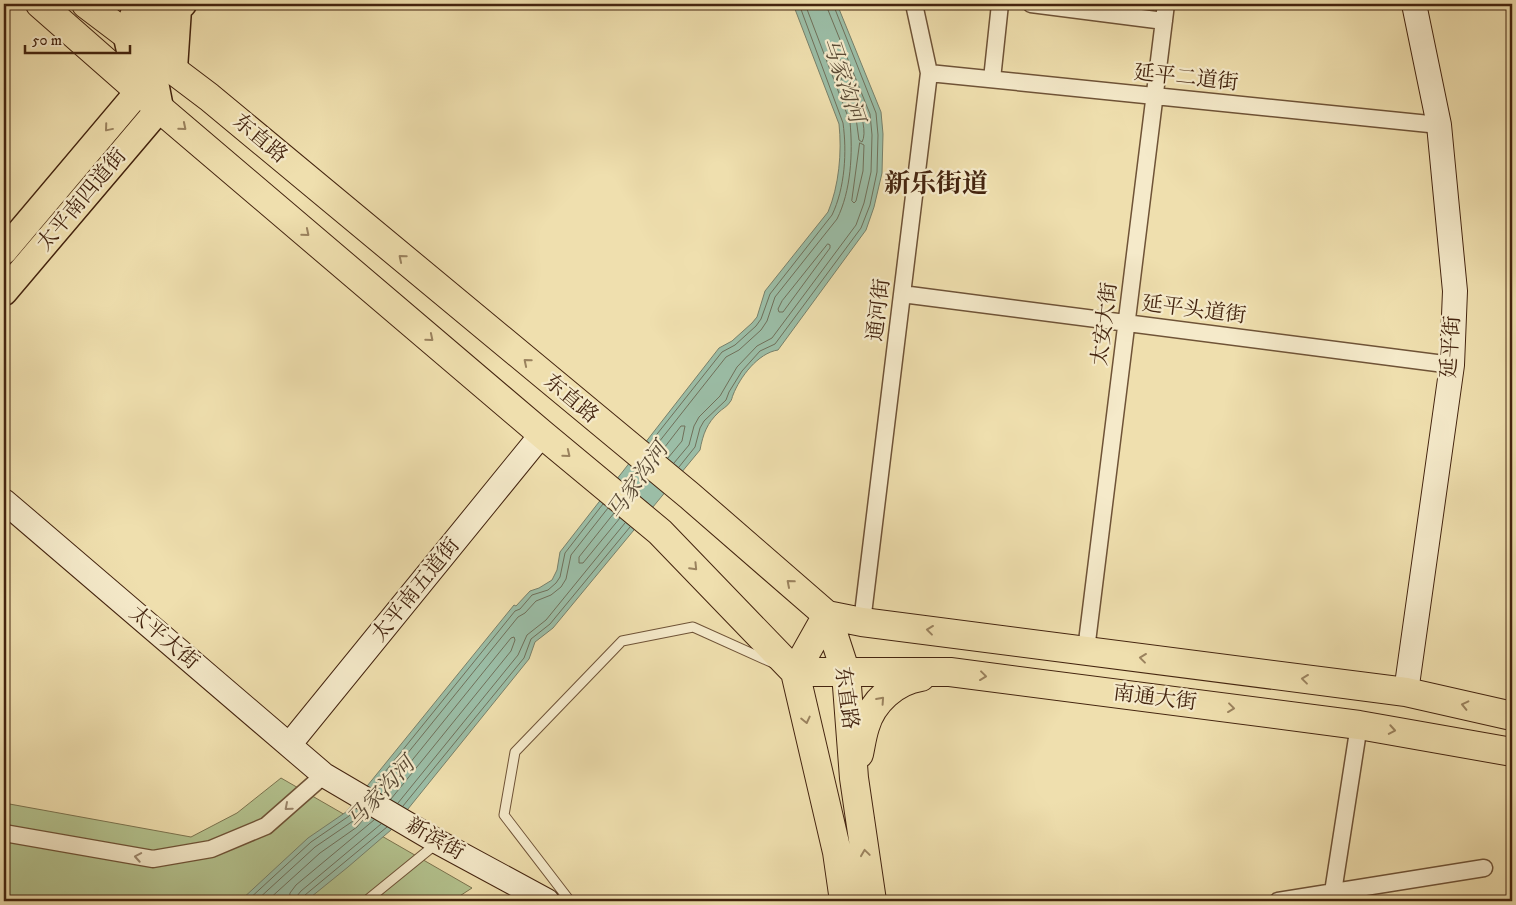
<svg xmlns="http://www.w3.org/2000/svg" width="1516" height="905" font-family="'IM FELL DW Pica','Noto Serif SC',serif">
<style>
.green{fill:#b4c38f;stroke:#7c744f}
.water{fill:#9bbda6;stroke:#78806a}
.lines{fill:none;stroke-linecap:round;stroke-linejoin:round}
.shore{stroke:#70705a;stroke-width:1}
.lane-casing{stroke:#6f5337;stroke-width:11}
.street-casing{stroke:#6f5337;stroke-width:19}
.secondary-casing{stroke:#44240f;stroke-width:26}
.primary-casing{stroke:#44240f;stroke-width:29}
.highway-casing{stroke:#44240f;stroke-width:30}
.lane{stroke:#f5eaca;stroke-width:9}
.street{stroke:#f5eaca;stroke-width:16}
.secondary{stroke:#f5eaca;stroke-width:24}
.primary{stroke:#efdfae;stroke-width:26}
.highway{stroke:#efdfae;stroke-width:28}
.oneway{stroke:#9a825e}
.oneway2{stroke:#9c876c}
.labels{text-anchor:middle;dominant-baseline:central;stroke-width:4.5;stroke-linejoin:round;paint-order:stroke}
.street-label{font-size:21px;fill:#44240f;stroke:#f5eaca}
.water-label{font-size:22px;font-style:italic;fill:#5a4a35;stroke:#f5eaca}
.district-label{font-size:26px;font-weight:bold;fill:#44240f;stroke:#f5eaca}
</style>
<rect width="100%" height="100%" fill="#efdfae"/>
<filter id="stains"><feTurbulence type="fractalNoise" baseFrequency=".004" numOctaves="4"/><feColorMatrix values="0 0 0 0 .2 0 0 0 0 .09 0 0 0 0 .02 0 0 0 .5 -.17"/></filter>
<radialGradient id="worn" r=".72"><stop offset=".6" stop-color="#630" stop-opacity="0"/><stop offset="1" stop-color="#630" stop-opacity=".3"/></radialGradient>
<path class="green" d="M281 778 472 888 452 901H4V803L191 837 237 813Z"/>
<path class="water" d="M793 4H837L881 112 883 134 882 173 874 207 866 230 778 350C758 353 740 377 733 395 732 397 732 400 730 402 728 406 722 409 719 412 707 423 703 434 700 450L553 628 535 642 529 659 391 830 348 867 306 901H240L308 838 346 812 514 605 516 606 530 591 539 588 552 580 557 570 560 552 719 348 732 341 752 323 757 317 765 291 828 212C839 186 842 152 839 124Z"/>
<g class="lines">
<path class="shore" d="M831 45 834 46C842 65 872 125 862 142L859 140 856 118 830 48Z
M860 143 864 145 863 171 856 201 854 203 852 201Z
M828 244 830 245V248L783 312H779L778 309 782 301Z
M650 443 722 352 735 345 756 326 761 319 770 294 832 215C845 188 847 152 843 123L799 4
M655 447 726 357 739 350 761 330 767 321 775 297 837 219C851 191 853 153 850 122L805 4
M661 452 681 426H685L682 441 668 458
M674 463 689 445 694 426 699 417 720 396 737 367 757 346 772 338 856 225 864 203 871 172 872 135 870 114 828 10 827 4
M679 467 695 447 700 428 704 421 726 400 729 392 742 371 760 351 775 344 861 228 870 205 877 172 878 135 876 113 833 4
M614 513 579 557V563H583L620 518
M372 788 515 611 520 609 532 595 548 590 556 583 560 577 565 553 603 504
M377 791 518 617 525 613 536 601 551 595 561 587 566 579 571 555 608 508
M384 795 511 638 514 637 515 640 511 651 391 799
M398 803 518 655 527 635 546 620 625 523
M403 806 524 658 531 639 550 624 630 527
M247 901 311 842 349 816 355 808
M256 901 315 847 353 821 360 812
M267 901 320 853 357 827 367 815
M289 901 290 893 296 885 374 820
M297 901V896L301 891 381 824
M303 901 305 895 387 827"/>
<g class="lane-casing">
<path id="lane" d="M366 901 436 844
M570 901 504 815 515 752 622 641 693 627 773 663"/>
</g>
<g class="street-casing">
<path id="street" d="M1031 4 1164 21
M929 73 1439 125
M992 79 1000 4
M902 294 1452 365
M862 622 929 73 914 4
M1086 650 1166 4
M4 833 153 859 211 849 266 826 324 775
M1333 892 1359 725
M1278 901 1484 868"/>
</g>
<g class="secondary-casing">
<path id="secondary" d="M4 501 324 775 438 842 547 901
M1406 692 1452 365 1455 291 1439 125 1414 4
M289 745 542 434"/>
</g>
<g class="primary-casing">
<path id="primary" d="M174 69 178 9 183 4
M4 251 139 91 126 33 138 4
M4 292 160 108 149 51 162 4"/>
</g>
<g class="highway-casing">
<path id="highway" d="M40 4 139 91 542 434 660 532 795 672 837 852 844 901
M86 4 209 97 690 496 827 615 846 673 854 778 872 901
M827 615 862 622 1406 692 1512 716
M795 672H950L1359 725 1512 752
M795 672 827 615
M859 754C861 745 862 736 865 727 872 702 895 681 921 677"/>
</g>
<use href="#lane" class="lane"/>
<use href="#street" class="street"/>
<use href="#secondary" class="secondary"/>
<use href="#primary" class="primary"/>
<use href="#highway" class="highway"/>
</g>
<defs><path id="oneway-chevron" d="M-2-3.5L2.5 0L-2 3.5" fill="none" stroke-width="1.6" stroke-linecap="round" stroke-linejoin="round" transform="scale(1.25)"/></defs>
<g class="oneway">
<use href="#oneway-chevron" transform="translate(183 127) rotate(40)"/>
<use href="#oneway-chevron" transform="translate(108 128) rotate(130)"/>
<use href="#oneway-chevron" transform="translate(306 233) rotate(40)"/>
<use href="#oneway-chevron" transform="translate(402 258) rotate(-140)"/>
<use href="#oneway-chevron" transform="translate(430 338) rotate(40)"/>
<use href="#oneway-chevron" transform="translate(527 362) rotate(-140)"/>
<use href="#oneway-chevron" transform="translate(567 454) rotate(39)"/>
<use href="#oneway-chevron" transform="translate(694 567) rotate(46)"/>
<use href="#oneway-chevron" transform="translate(790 583) rotate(-139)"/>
<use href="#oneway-chevron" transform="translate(930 630) rotate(-173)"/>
<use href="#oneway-chevron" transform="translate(1143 658) rotate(-173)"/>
<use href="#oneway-chevron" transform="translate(983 676) rotate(7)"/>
<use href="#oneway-chevron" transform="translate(1305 679) rotate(-173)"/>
<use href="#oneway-chevron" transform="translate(881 700) rotate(-48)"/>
<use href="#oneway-chevron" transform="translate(1465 705) rotate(-167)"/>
<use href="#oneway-chevron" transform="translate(1231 708) rotate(7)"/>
<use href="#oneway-chevron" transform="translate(806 720) rotate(77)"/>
<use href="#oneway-chevron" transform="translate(1392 730) rotate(10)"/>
<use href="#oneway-chevron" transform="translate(865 853) rotate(-98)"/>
</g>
<g class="oneway2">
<use href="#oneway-chevron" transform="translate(288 807) rotate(139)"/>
<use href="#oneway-chevron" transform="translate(138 857) rotate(-170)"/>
</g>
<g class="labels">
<g class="street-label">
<text transform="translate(1186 78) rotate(6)">延平二道街</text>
<text transform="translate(260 139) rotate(40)">东直路</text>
<text transform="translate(82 200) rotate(-50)">太平南四道街</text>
<text transform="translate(879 310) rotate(-83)">通河街</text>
<text transform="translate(1194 310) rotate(7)">延平头道街</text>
<text transform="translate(1105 324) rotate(-83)">太安大街</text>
<text transform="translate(1451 347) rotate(-86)">延平街</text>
<text transform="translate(571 399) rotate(40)">东直路</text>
<text transform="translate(416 590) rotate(-51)">太平南五道街</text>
<text transform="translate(164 638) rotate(41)">太平大街</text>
<text transform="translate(846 698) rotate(82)">东直路</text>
<text transform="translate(1155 698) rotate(7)">南通大街</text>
<text transform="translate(435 839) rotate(30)">新滨街</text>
</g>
<g class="water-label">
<text transform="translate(843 80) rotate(71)">马家沟河</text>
<text transform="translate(638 481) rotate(-55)">马家沟河</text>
<text transform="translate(381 793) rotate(-47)">马家沟河</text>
</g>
<g class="district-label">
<text x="936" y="184">新乐街道</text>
</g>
</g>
<rect width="1516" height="905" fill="none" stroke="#efdfae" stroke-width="20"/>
<rect x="5" y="5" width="1506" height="895" fill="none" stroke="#44240f" stroke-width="2.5"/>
<rect x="10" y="10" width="1496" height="885" fill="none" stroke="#44240f"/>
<path d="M25 45v8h105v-8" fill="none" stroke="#44240f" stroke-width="2.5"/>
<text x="32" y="45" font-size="15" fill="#44240f" stroke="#f5eaca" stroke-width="4" paint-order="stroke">50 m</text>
<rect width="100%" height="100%" filter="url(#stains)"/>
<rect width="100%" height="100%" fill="url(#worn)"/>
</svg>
